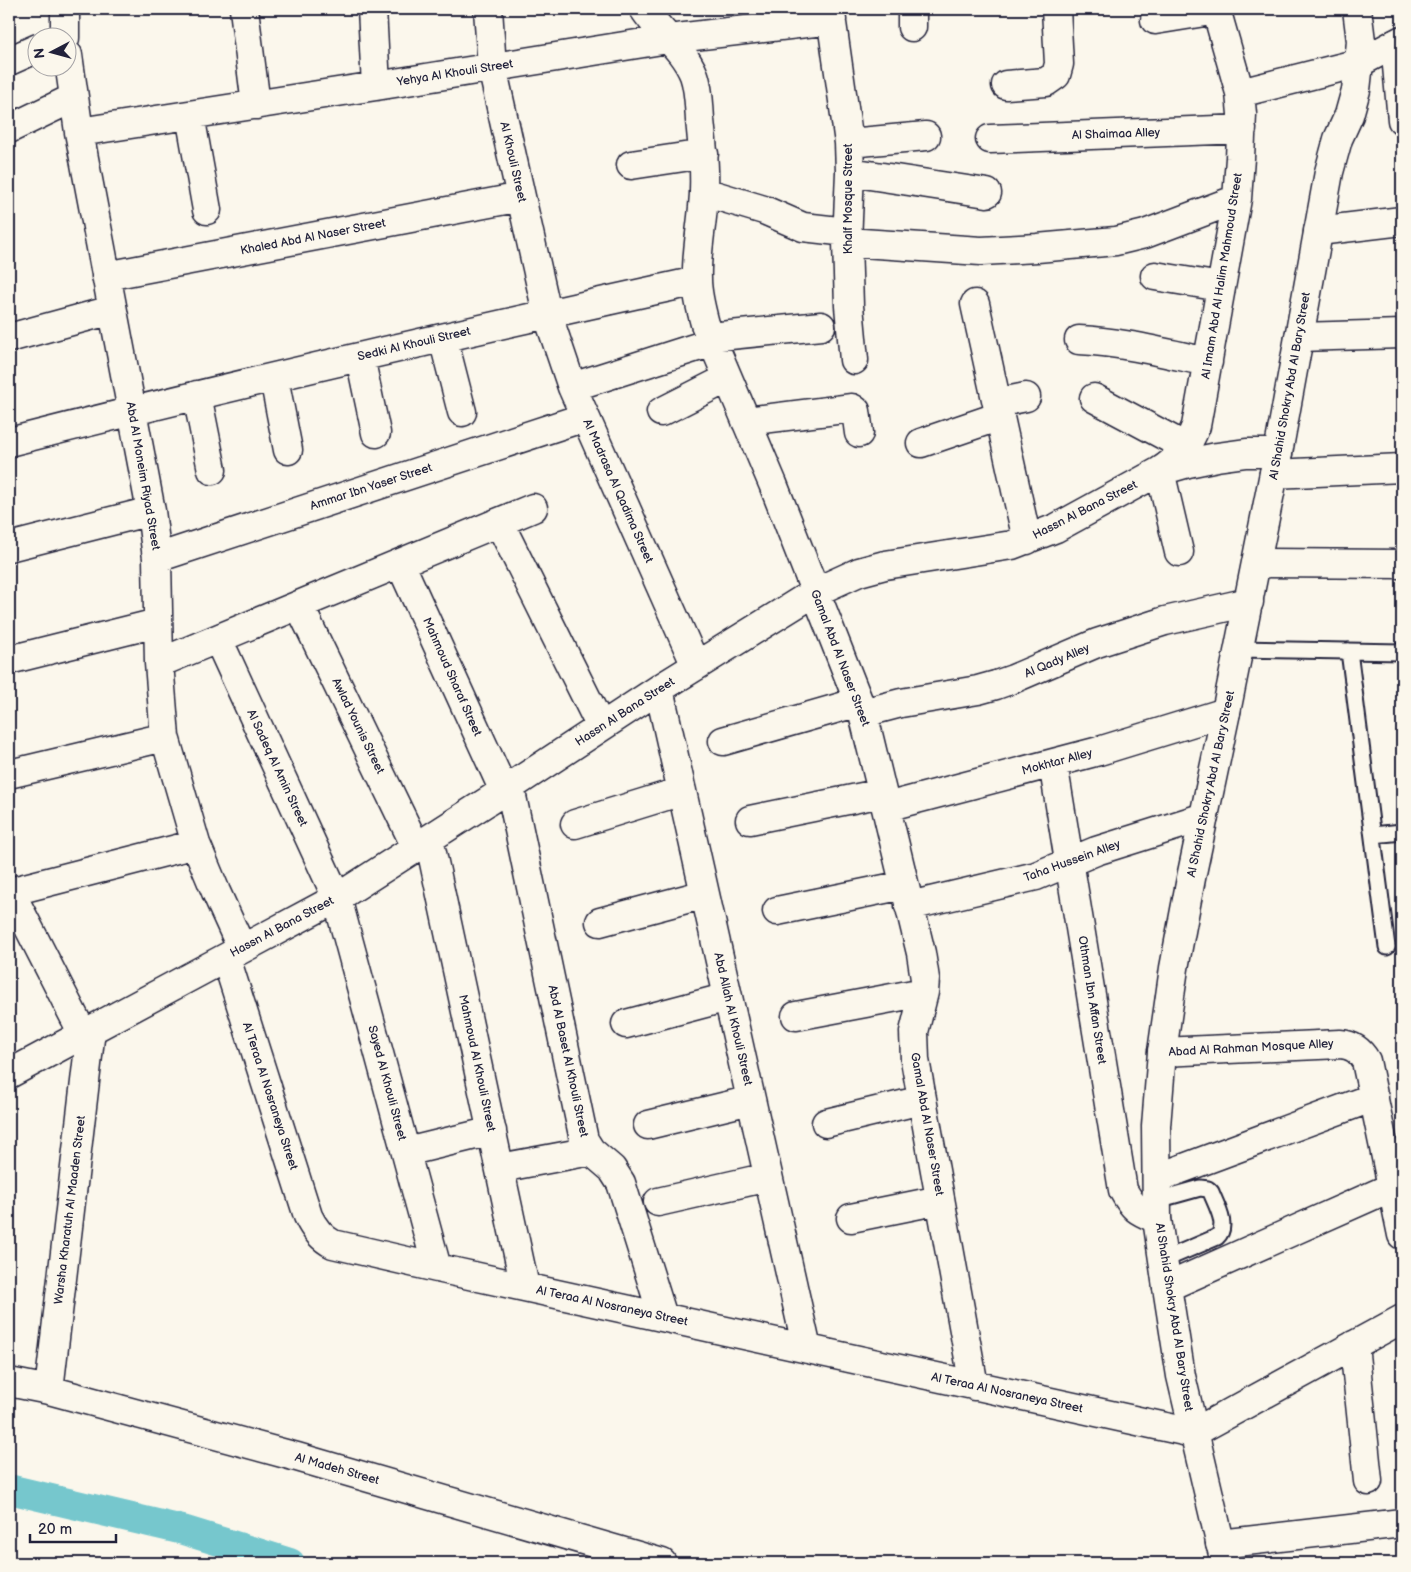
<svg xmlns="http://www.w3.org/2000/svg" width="1411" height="1572" font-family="'Balsamiq Sans',sans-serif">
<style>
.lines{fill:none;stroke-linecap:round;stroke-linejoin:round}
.canal{stroke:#76c7cd;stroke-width:30}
.lane-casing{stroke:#22223b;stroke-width:19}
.street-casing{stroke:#22223b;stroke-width:31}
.secondary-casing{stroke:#22223b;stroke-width:31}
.lane{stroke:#fbf7ec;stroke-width:15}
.street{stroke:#fbf7ec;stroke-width:28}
.secondary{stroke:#fbf7ec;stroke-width:28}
.labels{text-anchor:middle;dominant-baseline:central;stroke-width:4;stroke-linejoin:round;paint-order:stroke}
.street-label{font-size:12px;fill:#22223b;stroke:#fbf7ec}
</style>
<rect width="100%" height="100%" fill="#fbf7ec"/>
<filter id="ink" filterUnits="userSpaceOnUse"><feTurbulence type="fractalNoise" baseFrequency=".02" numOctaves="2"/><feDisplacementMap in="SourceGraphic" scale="10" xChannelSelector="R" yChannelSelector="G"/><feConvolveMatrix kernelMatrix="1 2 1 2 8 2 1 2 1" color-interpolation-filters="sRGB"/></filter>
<g filter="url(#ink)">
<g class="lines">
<path class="canal" d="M9 1489 183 1530 290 1563"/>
<g class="lane-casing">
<path id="lane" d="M1239 649 1402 652
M1349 651 1387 947
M1373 835 1402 832
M1157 1200 1200 1188 1208 1189 1211 1192C1216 1205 1229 1226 1217 1237L1163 1260"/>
</g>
<g class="street-casing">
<path id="street" d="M65 9V38
M244 9 256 105
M372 9 376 86
M488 9 492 67 547 313 572 387 696 666
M644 9C659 32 683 48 694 75 699 89 699 105 700 120 703 149 706 178 703 207 701 231 696 255 697 279 697 294 701 309 705 324L773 484 863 713 921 953 925 979 924 992 914 1032 915 1060 974 1386
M830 9 849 143 850 172 847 242 849 306 854 360
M912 9V27
M1155 20 1217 10
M1395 44 1402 120
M68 55 79 132 151 511 157 558 159 663 165 737 196 844 216 892 242 949
M9 61 38 48
M1006 85 1046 82 1056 75 1059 64 1056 9
M1240 93 1359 63 1361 41 1357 9
M190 115 207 210
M9 129 73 98
M79 132 376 86 668 39 832 20
M990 139 1242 129
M849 143 926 136
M631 165 704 154
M850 172 987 193
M704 192 764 210 803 227 847 232
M1318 231 1402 221
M847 242 981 251 1037 248 1116 241 1145 234 1237 199
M106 276 521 197
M1155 276 1221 287
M975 304 1027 540
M710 337 821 326
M1299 337 1402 334
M9 338 112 310
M443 338 462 412
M1079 340C1123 342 1165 353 1208 362
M360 357 376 433
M274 378 288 450
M572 387 713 342
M197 395 212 470
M1094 398 1186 447
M997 403 1026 397
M661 412 728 378
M746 421 852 408 856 411 859 433
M9 442C237 384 467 331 697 281
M921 443 1000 416
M1274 474 1402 468
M499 522 601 727
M9 547 151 511
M1179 552 1160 471C1178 460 1188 446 1196 426L1237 199 1240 158 1242 114 1240 93 1216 9
M157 558 585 417
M400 563 504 791
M1257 563 1402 564
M299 605 416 847
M218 639 337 898 437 1268
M9 660 157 623
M159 663 533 508
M659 689 807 1349
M863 713 901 703 978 690 996 685 1013 679 1097 643 1165 621 1249 602
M723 741 859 702
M1053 763 1123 1190C1134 1210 1138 1211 1157 1219
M9 774 165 737
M510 787 584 1140 591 1151 612 1169 621 1183 663 1317
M886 807 1099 751 1226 712
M750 820 882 793
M575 824 682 791
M429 839 525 1287
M10 891 83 1034
M9 892 196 844
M909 906 1036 876 1096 851 1204 817
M777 911 904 885
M600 922 705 894
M226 958 308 1216C314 1229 321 1238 333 1244L437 1268 1193 1433 1402 1319
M796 1016 924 992
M626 1024 728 997
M1162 1052 1340 1044C1353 1045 1360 1050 1366 1061L1402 1235
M9 1074 337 898 510 787 659 689 815 592 859 572 885 565 1012 545 1056 528 1160 471 1188 463 1217 457 1246 453H1278
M826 1123 922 1100
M648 1125 751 1100
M406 1152 492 1131
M500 1168 591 1151
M1157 1178 1374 1097
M658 1202 768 1177
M851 1218 940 1200
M1167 1287 1392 1187
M1354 1345 1368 1481
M9 1382 49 1390 297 1457 662 1563
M49 1390 91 1030
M1220 1544 1402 1523"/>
</g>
<g class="secondary-casing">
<path id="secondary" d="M1225 1563 1181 1376 1167 1287 1157 1219 1156 1126 1162 1052 1174 968 1192 873 1226 712 1278 453 1329 172 1338 139 1349 115 1356 90 1359 63 1402 40"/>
</g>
<use href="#lane" class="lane"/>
<use href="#street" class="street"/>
<use href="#secondary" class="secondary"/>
</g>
</g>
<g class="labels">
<g class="street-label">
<text transform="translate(455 73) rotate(-9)">Yehya Al Khouli Street</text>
<text transform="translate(1116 134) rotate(-2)">Al Shaimaa Alley</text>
<text transform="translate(513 162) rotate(77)">Al Khouli Street</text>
<text transform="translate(848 199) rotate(-90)">Khalf Mosque Street</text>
<text transform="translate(313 237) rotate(-11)">Khaled Abd Al Naser Street</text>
<text transform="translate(1222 276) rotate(-81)">Al Imam Abd Al Halim Mahmoud Street</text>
<text transform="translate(414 344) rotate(-13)">Sedki Al Khouli Street</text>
<text transform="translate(1290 386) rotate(-80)">Al Shahid Shokry Abd Al Bary Street</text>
<text transform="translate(143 476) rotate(80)">Abd Al Moneim Riyad Street</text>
<text transform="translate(371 487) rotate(-18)">Ammar Ibn Yaser Street</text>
<text transform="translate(618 491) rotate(66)">Al Madrasa Al Qadima Street</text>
<text transform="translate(1085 510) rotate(-27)">Hassn Al Bana Street</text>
<text transform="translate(840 658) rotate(69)">Gamal Abd Al Naser Street</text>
<text transform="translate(1057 661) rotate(-23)">Al Qady Alley</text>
<text transform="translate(452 677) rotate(66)">Mahmoud Sharaf Street</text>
<text transform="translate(625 712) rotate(-33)">Hassn Al Bana Street</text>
<text transform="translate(358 726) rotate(64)">Awlad Younis Street</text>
<text transform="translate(1057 762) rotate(-15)">Mokhtar Alley</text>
<text transform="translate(277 768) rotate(65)">Al Sadeq Al Amin Street</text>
<text transform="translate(1211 784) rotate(-78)">Al Shahid Shokry Abd Al Bary Street</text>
<text transform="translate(1072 861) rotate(-20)">Taha Hussein Alley</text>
<text transform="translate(282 927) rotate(-28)">Hassn Al Bana Street</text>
<text transform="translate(1092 1000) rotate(81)">Othman Ibn Affan Street</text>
<text transform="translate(733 1019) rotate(77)">Abd Allah Al Khouli Street</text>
<text transform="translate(1251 1048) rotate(-3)">Abad Al Rahman Mosque Alley</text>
<text transform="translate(568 1061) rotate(78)">Abd Al Baset Al Khouli Street</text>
<text transform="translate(477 1063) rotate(78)">Mahmoud Al Khouli Street</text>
<text transform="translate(387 1083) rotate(75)">Sayed Al Khouli Street</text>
<text transform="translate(270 1096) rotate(72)">Al Teraa Al Nosraneya Street</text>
<text transform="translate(927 1124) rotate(80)">Gamal Abd Al Naser Street</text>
<text transform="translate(70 1210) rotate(-83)">Warsha Kharatuh Al Maaden Street</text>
<text transform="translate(612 1306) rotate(12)">Al Teraa Al Nosraneya Street</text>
<text transform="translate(1174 1317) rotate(81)">Al Shahid Shokry Abd Al Bary Street</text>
<text transform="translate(1007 1393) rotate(12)">Al Teraa Al Nosraneya Street</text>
<text transform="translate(337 1469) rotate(16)">Al Madeh Street</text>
</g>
</g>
<rect width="1411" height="1572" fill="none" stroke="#fbf7ec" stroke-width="30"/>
<rect x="15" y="15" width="1381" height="1542" fill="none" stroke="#22223b" stroke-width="2" filter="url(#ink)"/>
<g transform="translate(52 52) rotate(264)"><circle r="24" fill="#fbf7ec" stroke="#a4a2a5"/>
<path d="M0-4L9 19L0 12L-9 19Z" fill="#22223b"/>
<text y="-8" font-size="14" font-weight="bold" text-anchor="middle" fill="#22223b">N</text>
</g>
<path d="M30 1534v8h86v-8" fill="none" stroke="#22223b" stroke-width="2.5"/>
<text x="38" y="1534" font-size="15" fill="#22223b" stroke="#fbf7ec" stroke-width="4" paint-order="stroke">20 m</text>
</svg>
